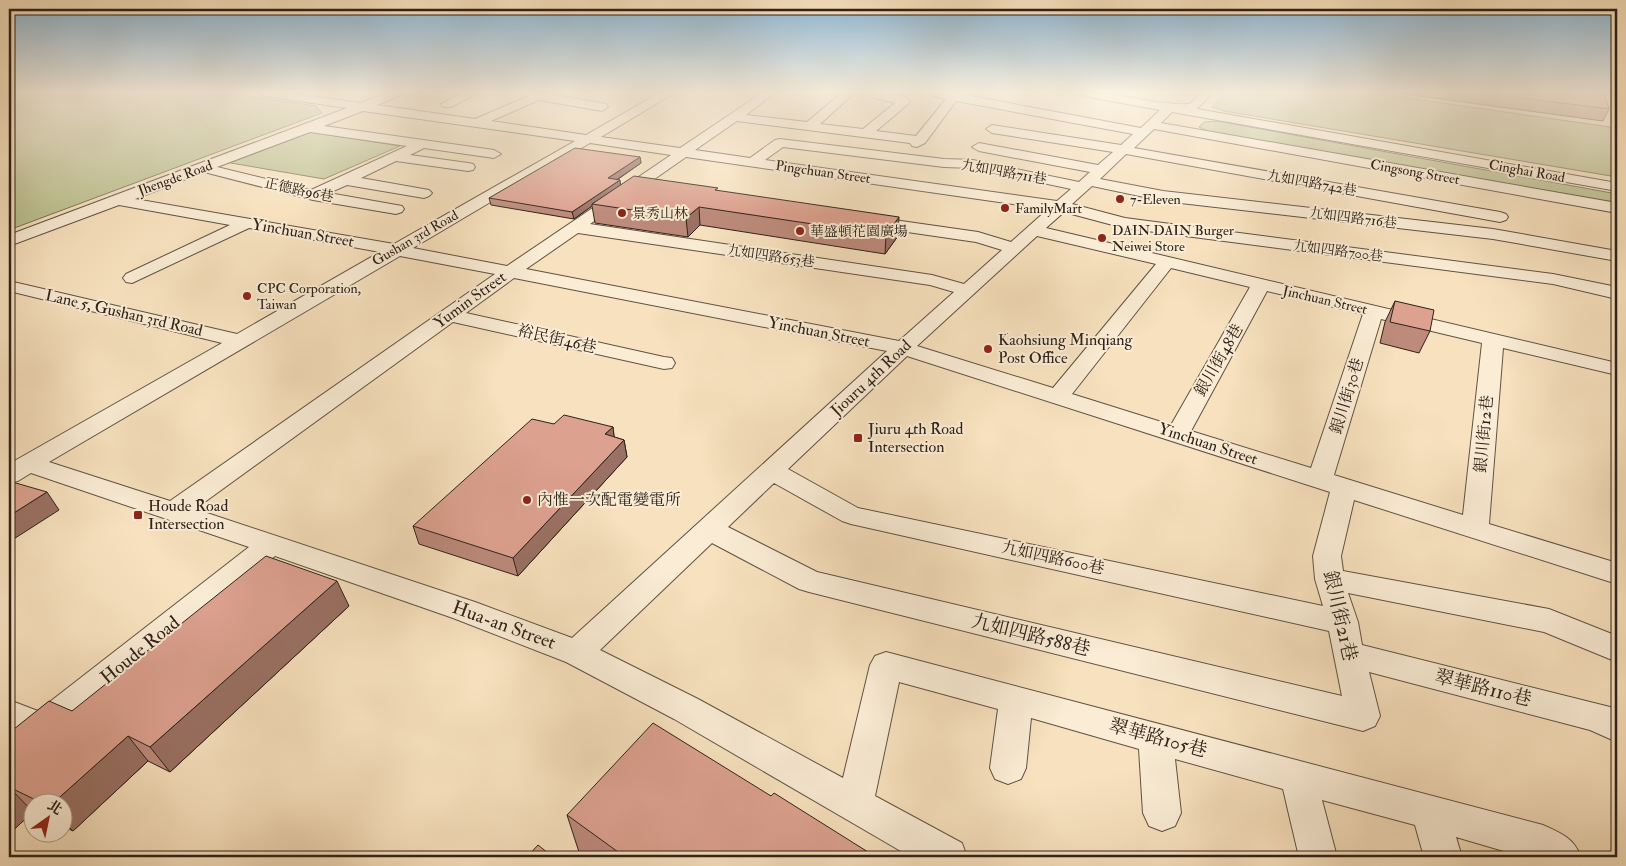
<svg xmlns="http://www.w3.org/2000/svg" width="1626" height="866" font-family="'IM FELL Double Pica','Noto Serif TC',serif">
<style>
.green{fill:#bdc291;stroke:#767255}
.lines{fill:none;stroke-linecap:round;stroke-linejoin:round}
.minor-casing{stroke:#605242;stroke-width:2}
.path{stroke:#2e2219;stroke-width:2;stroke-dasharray:2 1;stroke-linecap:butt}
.minor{fill:#faecd5;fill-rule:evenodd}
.wall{fill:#bd8a7b;stroke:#2e2219}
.shaded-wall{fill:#9a7164;stroke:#2e2219}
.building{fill:#dca18f;stroke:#2e2219}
.poi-dot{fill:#8f2418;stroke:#faecd5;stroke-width:2}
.labels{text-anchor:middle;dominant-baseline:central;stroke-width:4;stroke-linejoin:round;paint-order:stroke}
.far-street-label{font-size:14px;fill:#2e2219;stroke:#faecd5}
.far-poi-label{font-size:14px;fill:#2e2219;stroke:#faecd5;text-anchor:start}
.street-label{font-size:16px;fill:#2e2219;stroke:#faecd5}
.poi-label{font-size:16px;fill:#2e2219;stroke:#faecd5;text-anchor:start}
.near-street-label{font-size:19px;fill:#2e2219;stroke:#faecd5}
</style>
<rect width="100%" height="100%" fill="#f7e1be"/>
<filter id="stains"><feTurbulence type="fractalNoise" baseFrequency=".004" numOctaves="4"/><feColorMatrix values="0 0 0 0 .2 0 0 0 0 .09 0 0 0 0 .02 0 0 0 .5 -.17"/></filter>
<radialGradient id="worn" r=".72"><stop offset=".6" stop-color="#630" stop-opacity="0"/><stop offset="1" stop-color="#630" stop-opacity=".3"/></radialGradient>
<path class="green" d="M9 93H226L316 106 322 113 9 230Z
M1225 93H1372L1617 128V177L1224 111 1212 107Z
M1217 121 1617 194V203L1207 131 1199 127 1204 122Z
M305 131 400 146 324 179 225 162Z"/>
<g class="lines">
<g class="minor-casing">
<path id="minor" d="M259 93H287L361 103 387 93H403L401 95 377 105 475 119 536 93H551L550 94 606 104 608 107 602 111 539 100 491 121 586 135 659 93H673L671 95 601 137 680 148 762 93H775L746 115 807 122 838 96 836 93H848L851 96 849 98 820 124 863 129 895 103 872 97 870 95 872 93H887L908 98 910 101 908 104 876 131 916 136 946 99 930 95 928 93H955L1141 128 1160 110 1083 96 1077 93C1115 90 1152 106 1190 104L1200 93H1212L1197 109 1617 183V191L1172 112 1161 123 1617 203V213L1154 129 1134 148 1500 212 1506 214 1508 217 1506 220 1500 222 1126 154 1100 179 1163 191 1493 229 1617 251V261L1493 239 1163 201 1092 186 1072 204 1125 218 1553 274 1617 287V299L1553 284 1124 228 1064 212 1046 228 1617 363V375L1503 348 1489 524 1617 563V584L1354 500 1341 556 1343 571 1549 609 1617 636V662L1544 632 1348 593 1358 622 1362 645 1610 707 1617 710V742L1590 730 1369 672 1380 716 1375 726 1363 731 809 592 799 589 712 543 600 650 698 699 843 778 870 665 875 656 886 652 1543 825C1561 833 1574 838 1581 857H1524L1456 837 1462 857H1424L1415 825 1322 800 1337 857H1299L1283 789 1175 759 1181 813 1175 826 1162 831 1149 826 1143 813 1139 749 1031 718 1026 768 1021 779 1008 784 995 779 990 768 998 709 899 682 875 796 962 843 967 857H911L674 719 566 662 453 618 275 556 21 765 9 770V733L12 731 9 729V700L38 711 249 547 31 473 18 481 9 483V464L222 343 9 291V281L237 334 380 252 249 228 132 283 126 282 123 278 126 274 230 225 119 205 9 246V235L347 108 265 96ZM956 101 1133 134 1121 145 992 125 986 129 992 133 1113 152 1098 165 979 143 972 147 979 151 1090 172 1079 182 973 160 944 159 780 139 775 140 750 158 695 150 737 121 910 143 912 146 917 147 925 143ZM363 111 575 141 394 244 135 199 204 172 313 200 396 214 402 212 404 209 402 206 329 193 347 185 424 198 429 196 432 193 429 190 361 178 396 161 468 171 473 170 475 167 473 164 468 163 410 155 424 148 494 158 501 154 494 150 324 126ZM310 132 407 146 311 190 217 167ZM590 143 671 155 507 266 413 248ZM783 147 944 167 973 168 1071 189 1057 201 765 160ZM686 157 1048 209 1011 242 978 232 866 216 860 218 858 221 860 224 866 226 976 242 1002 250 964 284 932 275 590 224ZM578 233 930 285 954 292 899 341 526 269ZM1037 236 1156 264 1053 388 917 346ZM400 256 495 274 170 501 49 462ZM1171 268 1250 287 1171 425 1072 394ZM514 278 887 351 572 638 475 602 195 509 453 322 664 369 672 368 675 363 672 358 664 357 466 313ZM1267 291 1363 314 1311 468 1191 431ZM1381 319 1482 343 1463 515 1334 475ZM907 356 1330 492 1313 556 1315 579 1323 606 858 508 788 469ZM774 483 842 521 851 524 1329 631 1342 696 817 572 728 527Z
M462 93H477L451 107H443L441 104Z"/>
</g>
<path class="path" d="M9 94 16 93"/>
<use href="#minor" class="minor"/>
</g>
<path class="wall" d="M1397 93H1604L1609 109 1603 121Z
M640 157 641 163 617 180 621 185 718 191 898 236 885 254 700 225 688 237 595 223 592 206 574 219 491 205 489 198Z
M1395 301 1430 331 1419 353 1380 343 1385 322Z
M554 424 613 427 614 437 624 440 627 457 518 576 419 544 413 526Z
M349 606 170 772 148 761 73 831 62 826V804H32V813L9 834V733L72 711Z
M771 796 876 857H586L579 852 567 815Z"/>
<path class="shaded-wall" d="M640 157 641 163 609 185 608 178Z
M620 180 621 187 592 204V206L574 219 572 212Z
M699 207 700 225 688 237 686 218Z
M899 217 898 236 885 254 886 235Z
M613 427 615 444 605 434Z
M624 440 627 457 518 576 513 558Z
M47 492 59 510 9 542V516Z
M337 581 349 606 170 772 150 747Z
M128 736 148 761 73 831 62 820V804H52Z
M9 787 32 811V813L9 834Z"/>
<path class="building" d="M1483 93H1604L1609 109Z
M575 148 640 157 608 178 620 180 572 212 489 198Z
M634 176 718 188 715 190 899 217 886 235 699 207 686 218 592 204Z
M1395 301 1434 310 1430 331 1390 322Z
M564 415 613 427 605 434 624 440 513 558 413 526 532 419 554 424Z
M9 481 47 492 9 516Z
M266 556 337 581 150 747 128 736 52 804H44L9 787V733L49 701 72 711Z
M653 723 771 796 774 793 876 857H625L567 815Z
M538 845 553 857H527Z"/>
<linearGradient id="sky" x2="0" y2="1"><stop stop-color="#8cb7d6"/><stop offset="0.43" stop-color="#fbf2e2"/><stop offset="1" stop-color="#fbf2e2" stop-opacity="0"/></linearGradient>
<rect width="1626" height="214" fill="url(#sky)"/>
<g class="poi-dot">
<circle cx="1120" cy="199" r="5"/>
<circle cx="1005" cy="208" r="5"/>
<circle cx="622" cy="213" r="5"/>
<circle cx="800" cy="231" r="5"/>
<circle cx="1102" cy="238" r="5"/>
<circle cx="247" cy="296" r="5"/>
<circle cx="988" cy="349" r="5"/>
<rect x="853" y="433" width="10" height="10" rx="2.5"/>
<circle cx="527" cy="500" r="5"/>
<rect x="133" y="510" width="10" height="10" rx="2.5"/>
</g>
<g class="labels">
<g class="far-street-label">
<text transform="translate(1527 171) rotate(10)">Cinghai Road</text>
<text transform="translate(823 172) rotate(8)">Pingchuan Street</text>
<text transform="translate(1004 172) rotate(10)">九如四路711巷</text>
<text transform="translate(1415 172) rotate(10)">Cingsong Street</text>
<text transform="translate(175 178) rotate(-20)">Jhengde Road</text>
<text transform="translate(1312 183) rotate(10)">九如四路742巷</text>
<text transform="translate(299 190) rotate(12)">正德路96巷</text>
<text transform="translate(1353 218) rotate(7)">九如四路716巷</text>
<text transform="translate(415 238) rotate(-30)">Gushan 3rd Road</text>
<text transform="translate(1338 251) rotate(7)">九如四路700巷</text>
<text transform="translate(771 256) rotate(8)">九如四路653巷</text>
<text transform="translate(1325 300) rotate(13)">Jinchuan Street</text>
</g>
<g class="far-poi-label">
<text x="1130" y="199">7-Eleven</text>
<text x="1015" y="208">FamilyMart</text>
<text x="632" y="213">景秀山林</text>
<text x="1112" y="230">DAIN DAIN Burger<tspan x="1112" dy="16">Neiwei Store</tspan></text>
<text x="810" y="231">華盛頓花園廣場</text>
<text x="257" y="288">CPC Corporation,<tspan x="257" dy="16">Taiwan</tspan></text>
</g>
<g class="street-label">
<text transform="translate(303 233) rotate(10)">Yinchuan Street</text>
<text transform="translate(470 300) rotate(-36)">Yumin Street</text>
<text transform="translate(124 313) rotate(13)">Lane 5, Gushan 3rd Road</text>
<text transform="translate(819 332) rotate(11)">Yinchuan Street</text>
<text transform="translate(557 339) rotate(13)">裕民街46巷</text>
<text transform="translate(1219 360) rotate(-60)">銀川街48巷</text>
<text transform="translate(871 378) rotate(-43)">Jiouru 4th Road</text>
<text transform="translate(1347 396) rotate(-73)">銀川街30巷</text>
<text transform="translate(1484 434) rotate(-85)">銀川街12巷</text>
<text transform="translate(1208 444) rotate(18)">Yinchuan Street</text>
<text transform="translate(1053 558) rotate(12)">九如四路600巷</text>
</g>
<g class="poi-label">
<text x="998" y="340">Kaohsiung Minqiang<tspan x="998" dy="18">Post Office</tspan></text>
<text x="868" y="429">Jiuru 4th Road<tspan x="868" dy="18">Intersection</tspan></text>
<text x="537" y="500">內惟一次配電變電所</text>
<text x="148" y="506">Houde Road<tspan x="148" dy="18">Intersection</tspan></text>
</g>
<g class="near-street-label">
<text transform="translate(1340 616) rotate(77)">銀川街21巷</text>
<text transform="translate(504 625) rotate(20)">Hua-an Street</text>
<text transform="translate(1031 635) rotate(14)">九如四路588巷</text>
<text transform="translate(140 650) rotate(-39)">Houde Road</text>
<text transform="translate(1483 688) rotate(14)">翠華路110巷</text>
<text transform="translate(1158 738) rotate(15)">翠華路105巷</text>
</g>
</g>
<rect width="1626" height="866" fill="none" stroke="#f7e1be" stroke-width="30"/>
<rect x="10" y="10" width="1606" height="846" fill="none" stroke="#2e2219" stroke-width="2.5"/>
<rect x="15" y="15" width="1596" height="836" fill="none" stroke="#2e2219"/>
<g transform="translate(48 818) rotate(33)"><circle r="24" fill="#faecd5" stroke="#a89b8a"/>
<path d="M0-4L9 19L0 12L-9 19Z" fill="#8f2418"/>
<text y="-8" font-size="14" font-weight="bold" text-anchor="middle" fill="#2e2219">北</text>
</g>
<rect width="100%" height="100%" filter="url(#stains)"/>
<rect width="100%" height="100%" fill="url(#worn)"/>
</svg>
